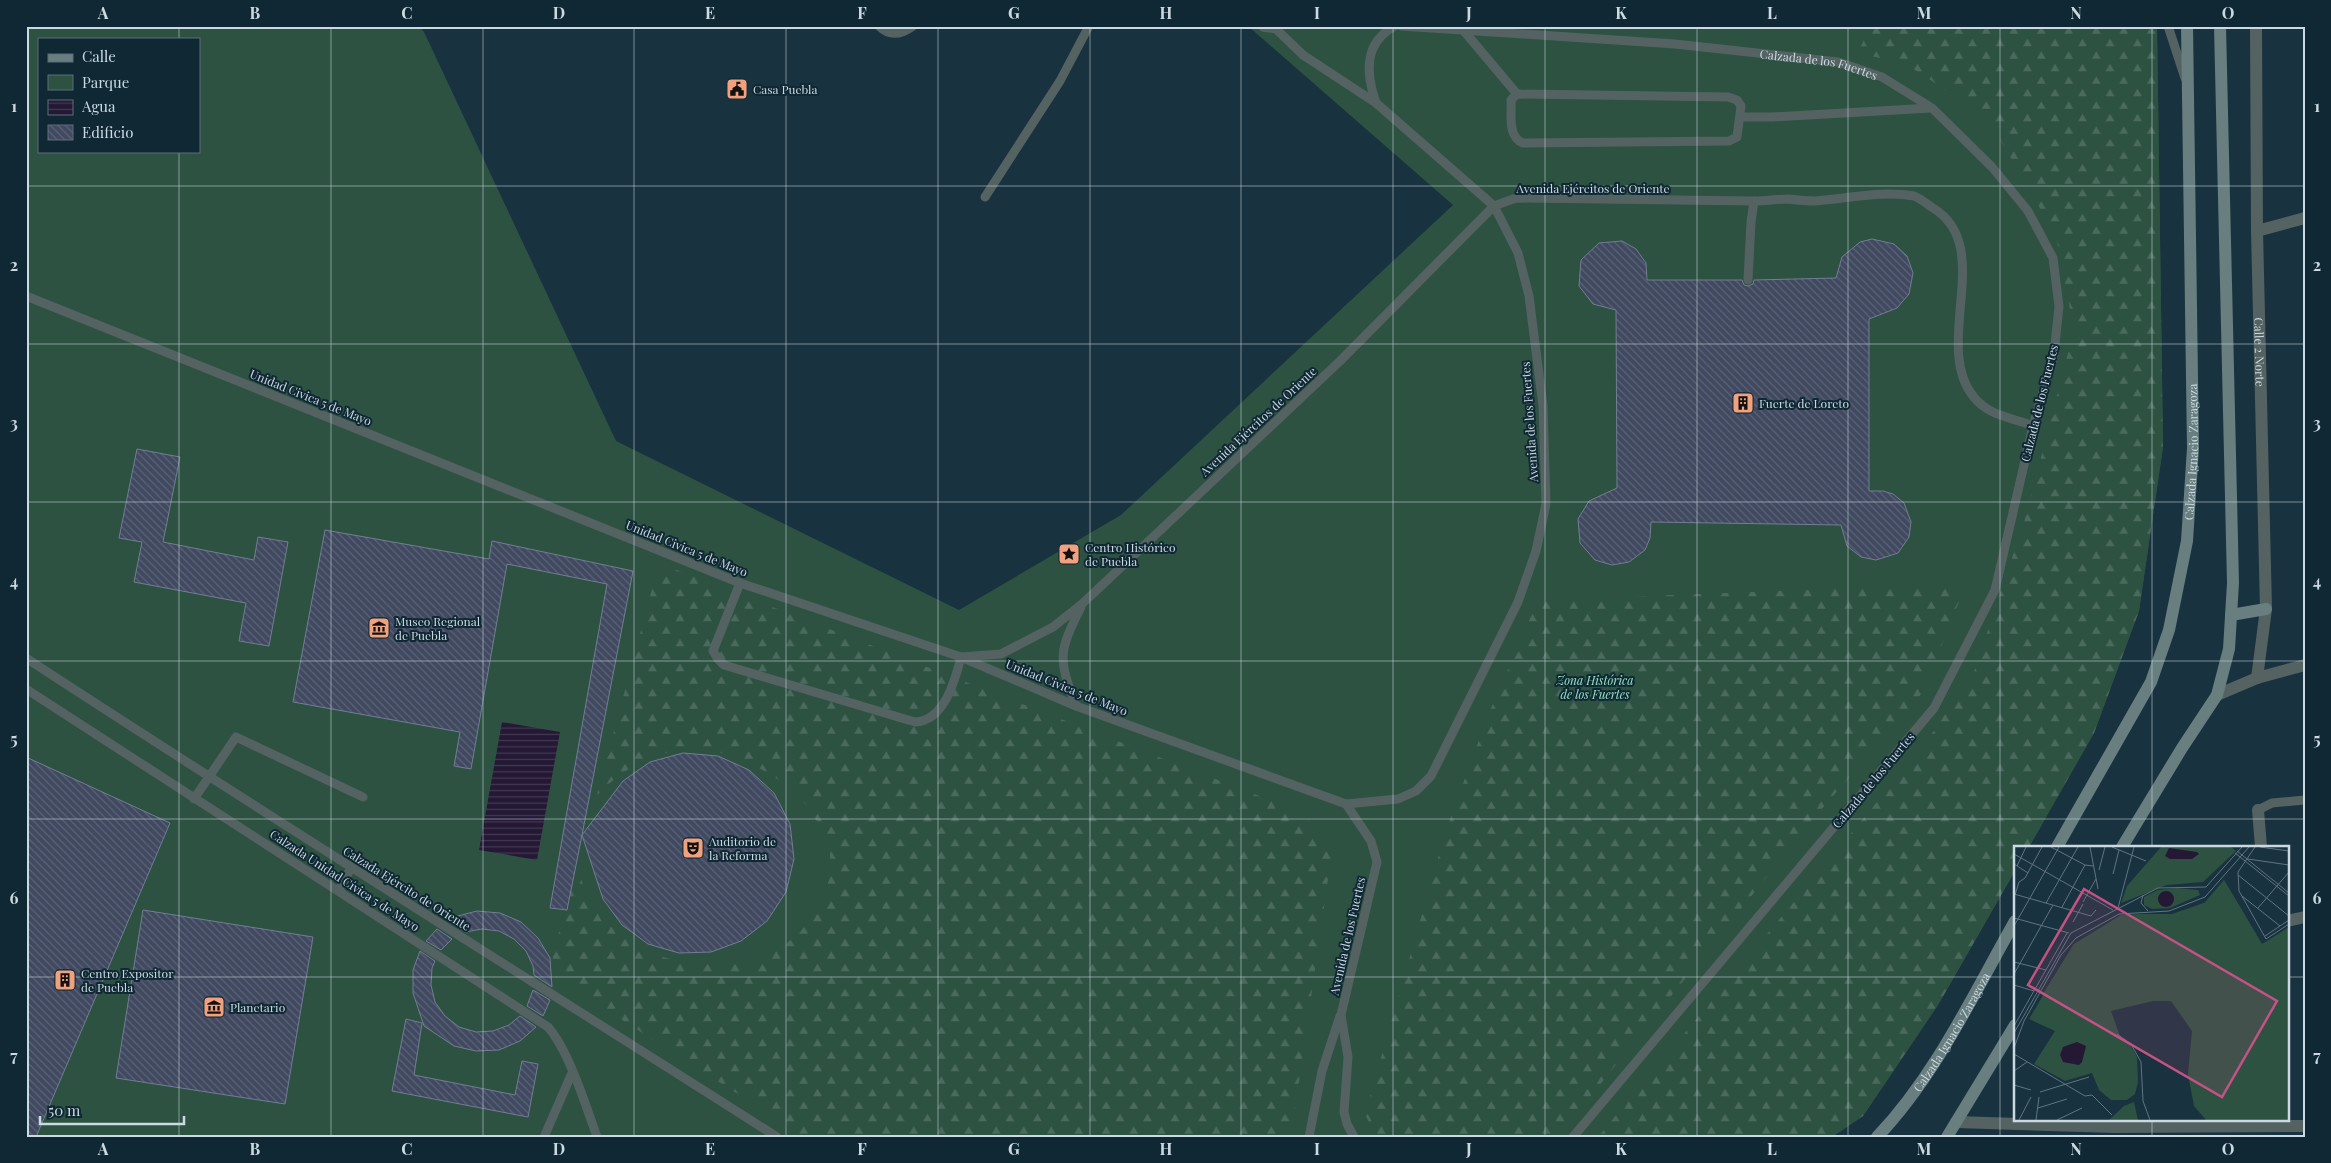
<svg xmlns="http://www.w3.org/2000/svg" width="2331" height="1163" font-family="'Playfair Display',serif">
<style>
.green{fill:#2d5242;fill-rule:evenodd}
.forest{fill:url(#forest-firs)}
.water{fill:url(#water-rules)}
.building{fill:url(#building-back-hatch);stroke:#737d95}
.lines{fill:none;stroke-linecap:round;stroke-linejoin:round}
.lane{stroke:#546262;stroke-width:9}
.street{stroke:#546262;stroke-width:12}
.secondary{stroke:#687e7f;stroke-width:12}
.grid{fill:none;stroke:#cbdae2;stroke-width:1;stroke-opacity:0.55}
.labels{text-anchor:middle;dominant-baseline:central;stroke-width:4;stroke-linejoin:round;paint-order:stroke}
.street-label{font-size:12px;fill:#cbdae2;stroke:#0f2834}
.poi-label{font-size:12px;fill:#cbdae2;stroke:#0f2834;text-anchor:start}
.park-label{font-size:12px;font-style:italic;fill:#98e1bf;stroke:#0f2834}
.inset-road{fill:none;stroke:#607580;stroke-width:1}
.view{fill:#c55284;fill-opacity:0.15;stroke:#c55284;stroke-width:2.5}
.inset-edge{fill:none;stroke:#cbdae2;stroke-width:2.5}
.neatline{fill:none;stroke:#cbdae2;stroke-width:2}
.grid-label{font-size:16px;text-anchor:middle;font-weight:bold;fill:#cbdae2}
</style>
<defs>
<pattern id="forest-firs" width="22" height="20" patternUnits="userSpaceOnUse" patternTransform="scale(1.25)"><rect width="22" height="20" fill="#2d5242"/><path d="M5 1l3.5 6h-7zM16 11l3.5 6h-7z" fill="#4a6a5d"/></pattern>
<pattern id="water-rules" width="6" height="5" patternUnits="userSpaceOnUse" patternTransform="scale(1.25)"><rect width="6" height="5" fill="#241835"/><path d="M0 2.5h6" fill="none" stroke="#423952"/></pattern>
<pattern id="building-back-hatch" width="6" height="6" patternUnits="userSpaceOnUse" patternTransform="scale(1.25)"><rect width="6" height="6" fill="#40495f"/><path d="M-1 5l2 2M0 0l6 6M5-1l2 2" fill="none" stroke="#5a6376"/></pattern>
</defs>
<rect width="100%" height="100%" fill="#19323f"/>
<path class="green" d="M26 26H419L424 32 616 441 959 610 1121 515 1453 205 1248 26H2157L2163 447 2139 611 2094 733 2029 847H2015V871L1938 1005 1863 1116 1832 1137H26ZM39 39H199V151H39Z"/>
<path class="forest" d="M1870 26H2157L2163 447 2139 611 2094 733 2029 847H2015V871L1938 1005 1863 1116 1832 1137H1598L1922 748 1974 672 2025 519 2074 330 2056 236 1987 117 1906 64 1858 53Z
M659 563 1303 813 1332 851 1291 1137H805L549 973 576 862C581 879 586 897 597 911 608 925 624 940 639 948 661 961 718 968 743 963 792 952 835 907 830 855 830 848 825 840 823 834 807 794 773 772 734 757 681 738 635 757 597 795Z
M1966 584 1923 692 1814 818 1558 1137H1376L1365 1114 1446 830 1489 713 1538 600Z"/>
<path class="water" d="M502 722 560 732 537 860 479 850Z"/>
<path class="building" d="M1872 239 1894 244 1907 256 1913 273 1909 294 1897 308 1869 319V491H1883L1893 494 1904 503 1911 522 1909 537 1898 553 1876 560 1861 557 1847 546 1841 525 1651 522 1650 538 1645 550 1629 562 1612 565 1595 560 1580 543 1578 519 1589 501 1617 488 1616 310 1593 304 1579 286 1581 260 1599 243 1622 241 1636 249 1646 263 1647 280H1742L1744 285 1748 286 1753 284 1754 280 1836 278 1842 257 1860 242Z
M137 449 180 457 163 542 254 560 258 537 288 542 269 646 239 641 246 603 134 582 142 542 119 538Z
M325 530 489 559 492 541 633 571 582 835 623 781 650 762 683 753 718 756 749 770 774 793 790 824 794 859 786 892 767 921 741 941 711 952 679 953 648 944 622 925 603 899 582 835 567 910 550 908 607 584 507 564 471 769 454 766 460 732 293 702Z
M26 757 170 823 36 1137H26Z
M143 910 313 937 285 1104 116 1078Z
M477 911 500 913 521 922 538 938 550 958 552 987 534 975 533 966 526 951 514 939 499 931 482 929 465 932 448 921 454 917Z
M437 929 452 939 441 950 426 941Z
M420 951 435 961 432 968 431 985 435 1002 445 1016 459 1027 476 1032 493 1031 509 1025 520 1016 536 1027 520 1041 499 1050 476 1051 454 1046 424 1026 413 993V970Z
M533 990 550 1000 543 1016 527 1006Z
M406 1019 422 1023 414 1075 515 1095 522 1061 538 1064 528 1117 392 1091Z"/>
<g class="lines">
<g class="lane">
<path d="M879 26C890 37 902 34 913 26"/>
<path id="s1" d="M1401 26 1675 44 1838 62 1882 77 1932 108 1992 167 2028 211 2053 258 2059 306 2054 354 2033 426 1995 590 1934 708 1573 1137"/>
<path d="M2168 26 2185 78"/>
<path d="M1464 31 1517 94"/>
<path d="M1517 94 1728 97 1737 100 1741 106 1737 137 1729 141 1523 143C1507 137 1512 114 1511 100Z"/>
<path d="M1376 103C1366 74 1363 43 1395 26"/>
<path d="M1741 117H1772L1931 108"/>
<path d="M985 197 1060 81 1089 26"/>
<path d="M1748 280 1751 222 1754 201"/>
<path d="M26 296 740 583 961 657 1076 706 1346 804 1398 799 1416 791 1431 776 1518 602 1536 551 1546 504 1543 406 1529 296 1518 253 1494 206 1376 103 1303 55 1274 27"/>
<path d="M740 583 713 651 718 659 724 665 915 722C944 721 955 681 961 657L1001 654 1053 627 1082 604 1339 362 1494 206 1516 198 1754 201C1766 201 1777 199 1788 199 1797 200 1806 201 1815 201 1846 199 1882 190 1914 196 1920 198 1927 204 1933 208 1996 246 1932 344 1973 396 1988 416 2011 417 2033 426"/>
<path d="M26 658C275 821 526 977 777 1137"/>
<path d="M26 689 548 1027C569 1051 586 1106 597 1137"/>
<path d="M1076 706C1058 658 1058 653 1081 607"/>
<path d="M194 799 236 737 363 797"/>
<path d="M1346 804 1371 841 1377 862 1341 1015 1348 1057 1344 1112 1347 1124 1354 1137"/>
<path d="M2258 810 2272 803 2305 800"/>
<path d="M339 890 351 868"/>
<path d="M544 1137 572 1073"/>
<path d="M1309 1137 1322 1071 1340 1016"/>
</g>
<g class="street">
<path d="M1264 26 1274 27"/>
<path id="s2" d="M2256 26 2257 231 2266 609 2257 678"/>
<path d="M2257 231 2305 218"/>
<path d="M2217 695 2257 678 2305 665"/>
<path d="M2258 810 2261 847"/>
<path d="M2287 921 2305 917"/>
<path d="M1956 1122 2115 1127 2305 1126"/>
</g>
<g class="secondary">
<path d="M2231 615 2266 609"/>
<path id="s3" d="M2057 847 2151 682 2169 630 2187 541 2193 448 2187 26"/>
<path d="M2122 847 2182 748 2217 695 2229 649 2233 583 2220 26"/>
<path id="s4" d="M1877 1137C1936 1075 1973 995 2015 921"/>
<path d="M1947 1137 2015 1025"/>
</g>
</g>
<path class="grid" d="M179 26V39M331 26V1137M483 26V1137M634 26V1137M786 26V1137M938 26V1137M1090 26V1137M1241 26V1137M1393 26V1137M1545 26V1137M1697 26V1137M1848 26V1137M2000 26V1137M2152 26V847M179 151V1137M26 186H2305M26 344H2305M26 502H2305M26 661H2305M26 819H2305M26 977H2015M2287 977H2305M2152 1119V1137"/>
<defs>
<g id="civic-square" transform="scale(1.125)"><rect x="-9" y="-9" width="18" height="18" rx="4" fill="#f1a17e" stroke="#0f2834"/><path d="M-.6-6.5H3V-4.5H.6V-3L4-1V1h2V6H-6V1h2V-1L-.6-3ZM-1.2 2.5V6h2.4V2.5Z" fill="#111"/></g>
<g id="building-square" transform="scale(1.125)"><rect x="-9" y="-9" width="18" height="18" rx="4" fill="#f1a17e" stroke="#0f2834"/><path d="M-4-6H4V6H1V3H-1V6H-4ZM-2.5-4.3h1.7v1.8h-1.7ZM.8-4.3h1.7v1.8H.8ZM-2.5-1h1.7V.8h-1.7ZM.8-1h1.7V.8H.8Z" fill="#111"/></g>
<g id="sight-square" transform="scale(1.125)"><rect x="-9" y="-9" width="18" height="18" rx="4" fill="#f1a17e" stroke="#0f2834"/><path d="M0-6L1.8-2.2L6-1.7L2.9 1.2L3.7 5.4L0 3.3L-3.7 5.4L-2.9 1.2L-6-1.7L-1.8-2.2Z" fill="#111"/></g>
<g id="museum-square" transform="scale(1.125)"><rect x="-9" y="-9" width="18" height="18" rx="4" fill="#f1a17e" stroke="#0f2834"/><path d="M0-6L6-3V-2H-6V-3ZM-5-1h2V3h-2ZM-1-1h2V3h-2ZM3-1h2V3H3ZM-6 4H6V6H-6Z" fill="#111"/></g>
<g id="theatre-square" transform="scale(1.125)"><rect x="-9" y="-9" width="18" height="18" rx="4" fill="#f1a17e" stroke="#0f2834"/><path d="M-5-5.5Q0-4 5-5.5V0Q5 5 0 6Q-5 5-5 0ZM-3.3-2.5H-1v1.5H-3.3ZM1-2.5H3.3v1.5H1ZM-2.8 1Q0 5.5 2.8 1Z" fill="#111"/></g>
</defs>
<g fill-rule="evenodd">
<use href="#civic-square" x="737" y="89"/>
<use href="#building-square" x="1743" y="403"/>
<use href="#sight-square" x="1069" y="554"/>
<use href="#museum-square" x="379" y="628"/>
<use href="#theatre-square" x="693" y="848"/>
<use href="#building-square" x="65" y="980"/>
<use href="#museum-square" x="214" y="1007"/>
</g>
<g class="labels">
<g class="street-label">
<text stroke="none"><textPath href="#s1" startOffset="420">Calzada de los Fuertes</textPath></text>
<text x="1593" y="188">Avenida Ejércitos de Oriente</text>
<text stroke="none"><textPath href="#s2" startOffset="326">Calle 2 Norte</textPath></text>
<text transform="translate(311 397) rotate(22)">Unidad Civica 5 de Mayo</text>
<text transform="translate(2039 403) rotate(-76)">Calzada de los Fuertes</text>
<text transform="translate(1258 421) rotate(-43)">Avenida Ejércitos de Oriente</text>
<text transform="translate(1529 422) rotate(-94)">Avenida de los Fuertes</text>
<text stroke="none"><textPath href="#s3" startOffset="425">Calzada Ignacio Zaragoza</textPath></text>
<text transform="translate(687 548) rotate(22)">Unidad Civica 5 de Mayo</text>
<text transform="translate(1067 687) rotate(22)">Unidad Civica 5 de Mayo</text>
<text transform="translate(1873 780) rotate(-50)">Calzada de los Fuertes</text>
<text transform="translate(345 880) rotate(33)">Calzada Unidad Cívica 5 de Mayo</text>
<text transform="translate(407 888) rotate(32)">Calzada Ejército de Oriente</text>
<text transform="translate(1347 936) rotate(-77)">Avenida de los Fuertes</text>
<text stroke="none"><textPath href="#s4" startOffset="129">Calzada Ignacio Zaragoza</textPath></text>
</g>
<g class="poi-label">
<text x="753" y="89">Casa Puebla</text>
<text x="1759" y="403">Fuerte de Loreto</text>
<text x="1085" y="547">Centro Histórico<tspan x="1085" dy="14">de Puebla</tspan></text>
<text x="395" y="621">Museo Regional<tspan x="395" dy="14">de Puebla</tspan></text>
<text x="709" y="841">Auditorio de<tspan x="709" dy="14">la Reforma</tspan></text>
<text x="81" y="973">Centro Expositor<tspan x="81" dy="14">de Puebla</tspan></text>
<text x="230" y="1007">Planetario</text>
</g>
<g class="park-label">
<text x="1595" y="680">Zona Histórica<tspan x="1595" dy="14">de los Fuertes</tspan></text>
</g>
</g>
<g transform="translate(2014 846)">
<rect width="275" height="275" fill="#19323f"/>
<path d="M147 1H217L222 5 189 36 153 39 107 57 113 40ZM210 34 248 98 275 81V274H192L180 260 174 228 178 185 157 155H139L97 165 107 193 117 200 123 211 124 236 121 248 113 254H97L85 244 78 227 51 235 20 218 41 185 15 173 60 98 126 68H158L184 59 192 56ZM163 42 184 44 186 49 156 62 138 63 130 59V51L144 44ZM120 256 124 274H95L110 260Z" fill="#2d5242"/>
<path d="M210 34 245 93 241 95 227 86 213 106 226 117 216 124 197 108 180 85 178 78 181 68ZM126 68 138 70 141 74 76 101 52 124 49 146 56 158 40 177 41 185 19 174 30 146 60 98 107 69ZM145 78 148 93 109 128 73 109 81 102ZM168 80 191 110 209 144 201 152 196 138 189 135 181 138 182 152 188 157H196L180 173 139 121 138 117Z" fill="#2d5242"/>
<path d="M155 2 183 6 185 8 178 13H156L151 10ZM144 53a8 8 0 1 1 16 0a8 8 0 1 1-16 0ZM63 196 72 200 68 216 65 219 49 216 46 209 49 201Z" fill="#241835"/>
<path class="inset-road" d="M37 1 71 19 79 20M76 1 84 43M98 1 132 15M241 1 224 26 225 45 252 93 275 78M246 1 275 5M223 5 275 47M221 7 275 50M0 8 99 64M234 13 275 19M0 18 14 27M3 20 12 1M85 24 91 1M99 28 105 4M224 29 275 70M0 48 77 70 82 64M1 49 5 36 11 32 28 1M129 49 127 57 134 65M228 50 266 80M69 56 82 33M32 57 64 1M48 61 71 19M104 62 120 1M244 62 275 26M0 72 55 87M59 76 69 58M0 80 45 1M251 90 275 74M0 116 32 124M0 128 39 59M0 139 20 145M0 180 53 87M0 187 57 87 144 42 192 41 228 1M103 188 117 198 127 216 129 255 136 274M0 202 10 175 47 109 62 92 105 68 155 65 191 51 235 1M0 208 71 250 78 249 98 269M0 225 13 216M0 239 17 244M26 246 75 231M24 262 53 253M5 274 17 251M22 274 25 251M43 274 68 262"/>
<path class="view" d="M70 43 263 155 208 251 14 139Z"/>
<rect width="275" height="275" class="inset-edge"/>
</g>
<rect width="2331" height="1163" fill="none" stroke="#0f2834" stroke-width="55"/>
<rect x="38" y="38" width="162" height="115" fill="#0f2834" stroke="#5a6f7a"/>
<rect x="48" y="54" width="25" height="8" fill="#687e7f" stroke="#5a6f7a"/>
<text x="82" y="62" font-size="15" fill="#cbdae2">Calle</text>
<rect x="48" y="75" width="25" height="15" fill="#2d5242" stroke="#5a6f7a"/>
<text x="82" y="88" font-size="15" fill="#cbdae2">Parque</text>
<rect x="48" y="100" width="25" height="15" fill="url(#water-rules)" stroke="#5a6f7a"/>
<text x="82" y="112" font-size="15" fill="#cbdae2">Agua</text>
<rect x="48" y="125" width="25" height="15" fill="url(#building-back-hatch)" stroke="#5a6f7a"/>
<text x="82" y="138" font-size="15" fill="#cbdae2">Edificio</text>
<path d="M40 1116v8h144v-8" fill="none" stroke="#cbdae2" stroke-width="2.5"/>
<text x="48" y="1116" font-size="15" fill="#cbdae2" stroke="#0f2834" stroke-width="4" paint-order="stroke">50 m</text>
<rect x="28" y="28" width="2276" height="1108" class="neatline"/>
<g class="grid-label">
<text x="103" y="19">A</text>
<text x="255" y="19">B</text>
<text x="407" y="19">C</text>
<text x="559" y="19">D</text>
<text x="710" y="19">E</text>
<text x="862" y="19">F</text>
<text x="1014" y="19">G</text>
<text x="1166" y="19">H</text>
<text x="1317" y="19">I</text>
<text x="1469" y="19">J</text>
<text x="1621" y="19">K</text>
<text x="1772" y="19">L</text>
<text x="1924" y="19">M</text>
<text x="2076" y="19">N</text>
<text x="2228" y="19">O</text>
<text x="14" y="112">1</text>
<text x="2317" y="112">1</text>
<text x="14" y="271">2</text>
<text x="2317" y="271">2</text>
<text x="14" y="429">3</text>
<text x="2317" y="429">3</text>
<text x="14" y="587">4</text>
<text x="2317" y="587">4</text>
<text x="14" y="745">5</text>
<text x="2317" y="745">5</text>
<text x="14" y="904">6</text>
<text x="2317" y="904">6</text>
<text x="14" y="1062">7</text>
<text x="2317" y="1062">7</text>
<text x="103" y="1155">A</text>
<text x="255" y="1155">B</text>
<text x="407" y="1155">C</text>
<text x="559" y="1155">D</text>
<text x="710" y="1155">E</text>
<text x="862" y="1155">F</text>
<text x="1014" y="1155">G</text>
<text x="1166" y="1155">H</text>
<text x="1317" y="1155">I</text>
<text x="1469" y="1155">J</text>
<text x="1621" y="1155">K</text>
<text x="1772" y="1155">L</text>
<text x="1924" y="1155">M</text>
<text x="2076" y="1155">N</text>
<text x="2228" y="1155">O</text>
</g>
</svg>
